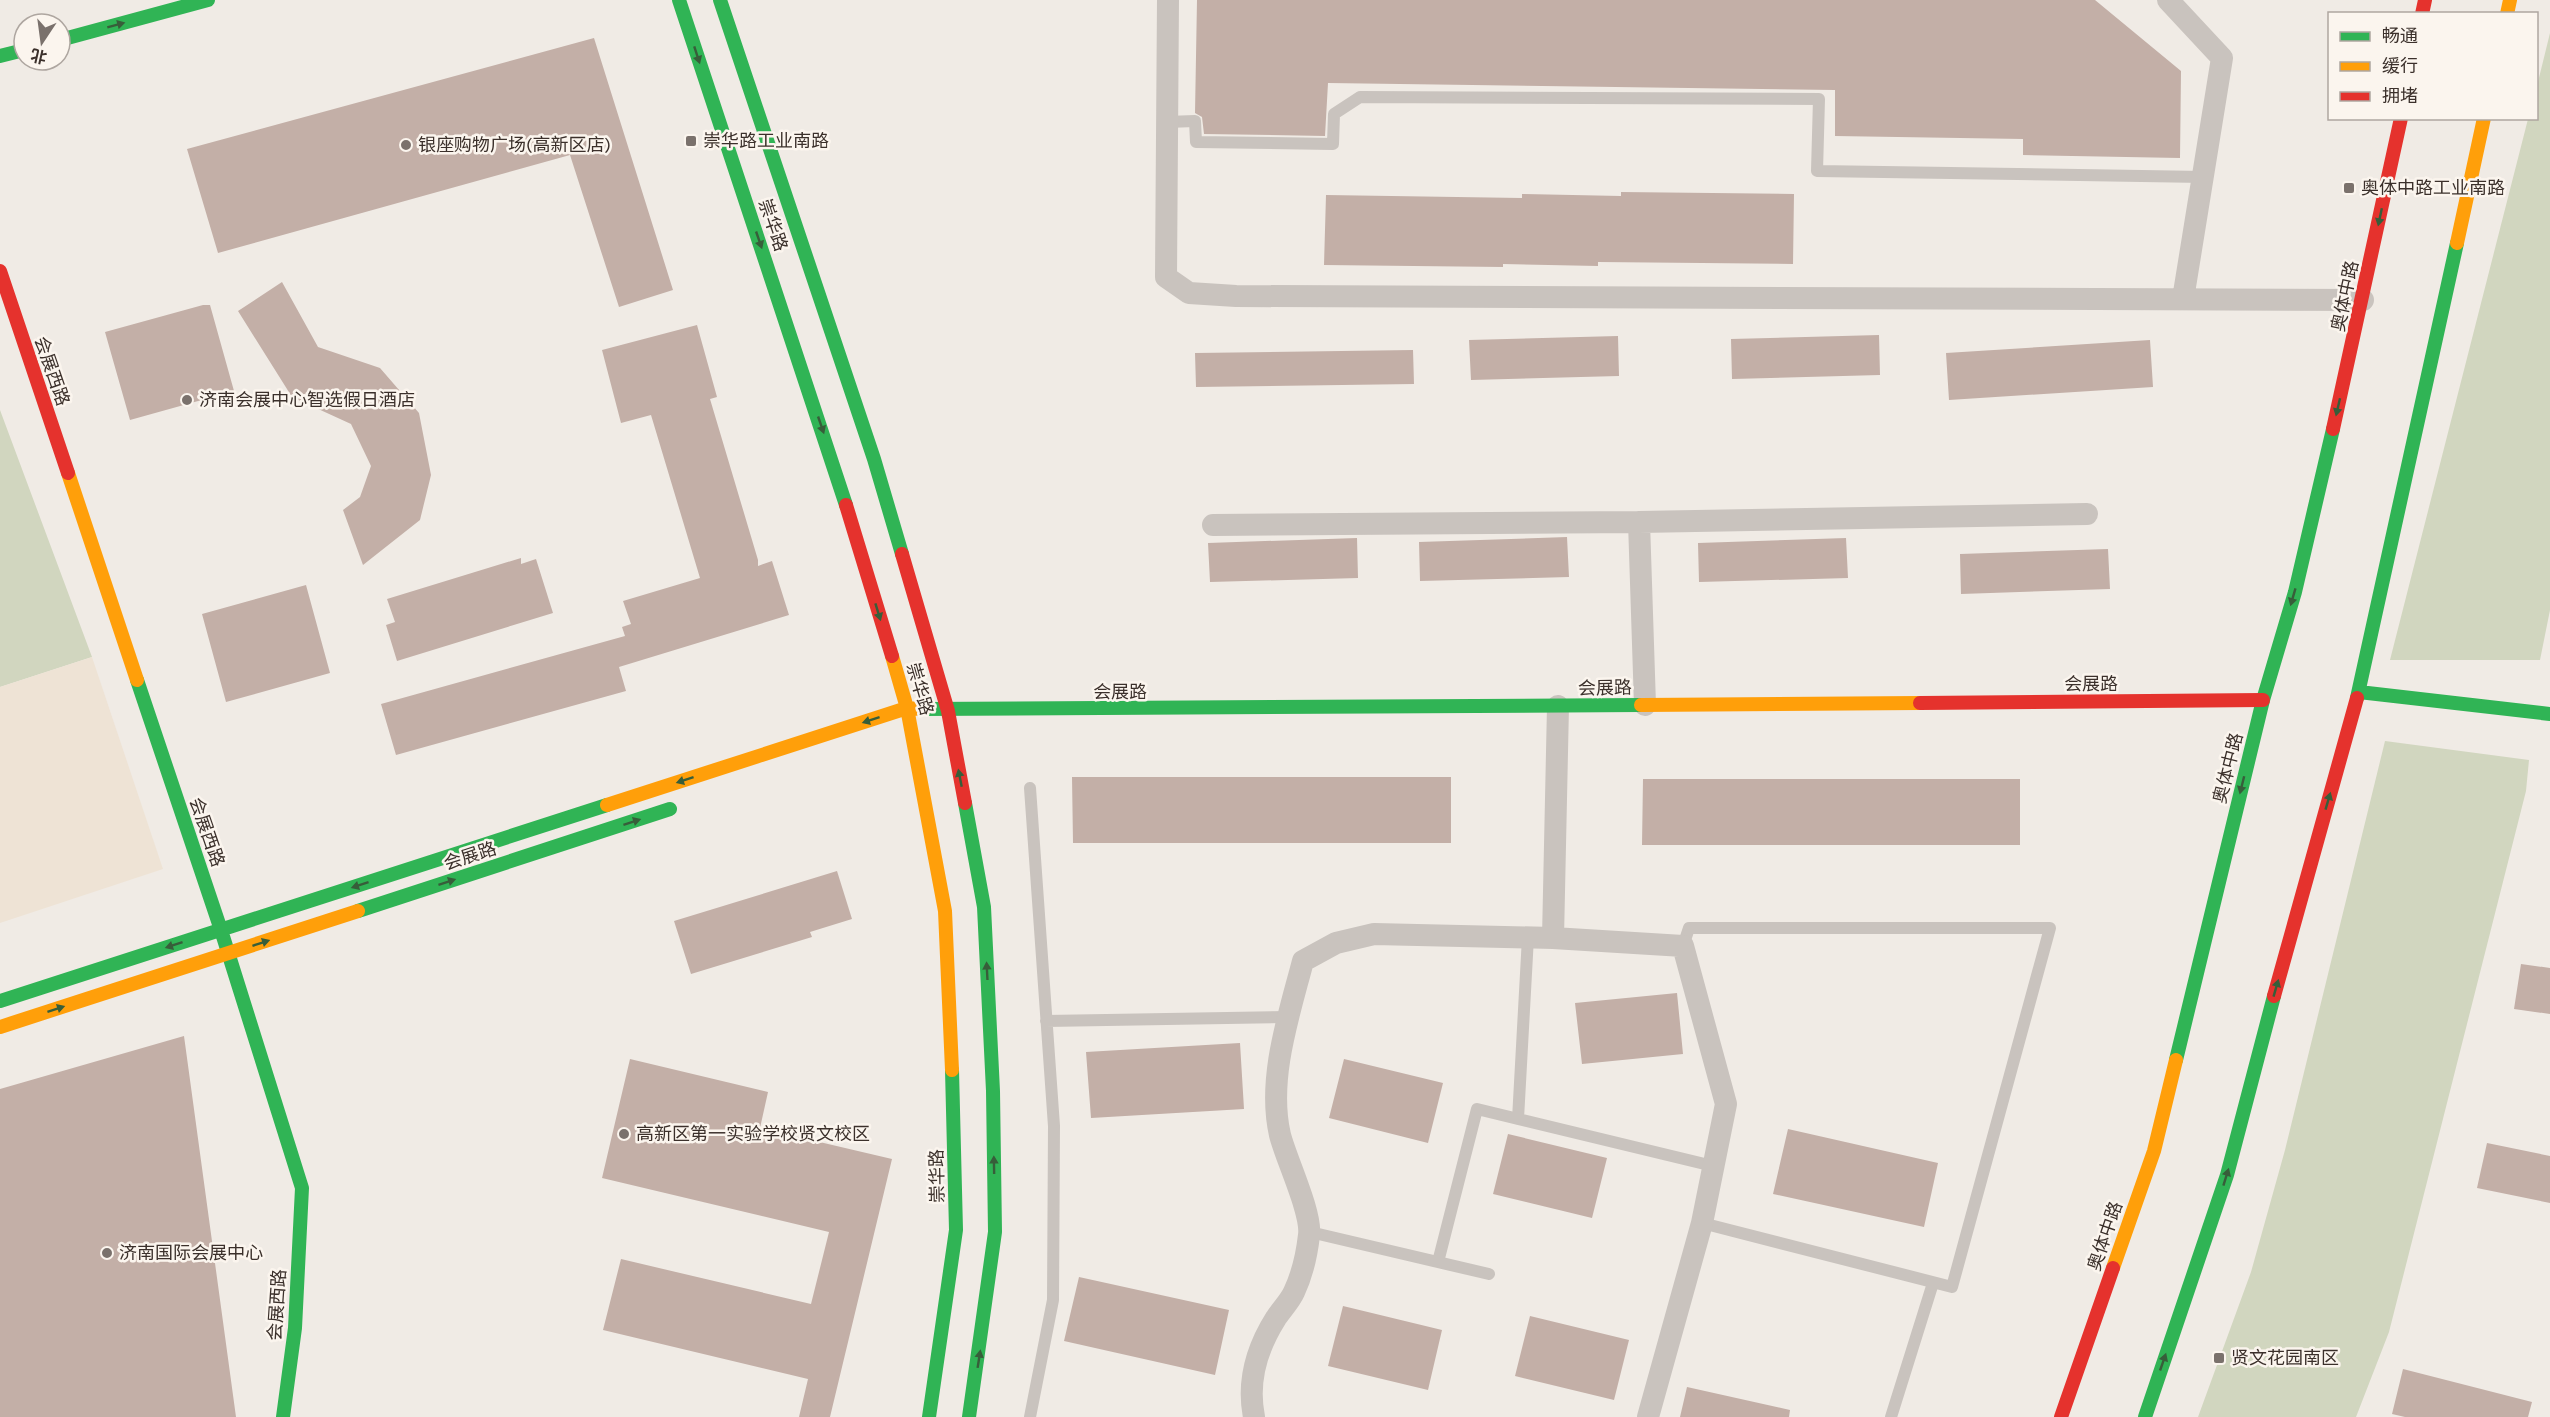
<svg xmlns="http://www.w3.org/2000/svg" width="2550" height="1417" font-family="Karla,'Noto Sans SC',sans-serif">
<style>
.green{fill:#d1d6bf}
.plaza{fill:#eee3d5}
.building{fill:#c3afa7}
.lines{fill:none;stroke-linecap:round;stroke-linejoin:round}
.lane{stroke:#c9c3be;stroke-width:12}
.street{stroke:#c9c3be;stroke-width:22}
.fast{stroke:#30b455;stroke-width:14}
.slow{stroke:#ff9f0a;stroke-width:14}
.jam{stroke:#e5322d;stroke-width:14}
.oneway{fill:#375e3a}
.poi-dot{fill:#7a716c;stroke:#fbf5ee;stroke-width:2}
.labels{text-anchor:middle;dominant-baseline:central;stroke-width:5;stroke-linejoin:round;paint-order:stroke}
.poi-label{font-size:18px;fill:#3b302b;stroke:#fbf5ee;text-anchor:start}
.street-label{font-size:18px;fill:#3b302b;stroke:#fbf5ee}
</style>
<rect width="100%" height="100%" fill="#f0ebe5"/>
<path class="green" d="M2550 33V610L2540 660H2390L2528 119 2536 118 2537 86Z
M0 410 92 657 0 687Z
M2385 741 2529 760 2526 791 2389 1332 2356 1417H2198L2251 1272 2285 1150Z"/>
<path class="plaza" d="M92 657 163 869 0 923V687Z"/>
<path class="building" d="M1197 0H2095L2181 71 2180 158 2023 155V139L1835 136V90L1328 83 1325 136 1204 134 1202 117 1195 113Z
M594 38 673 290 619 307 570 155 218 253 187 149Z
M1621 192 1794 194 1793 264 1598 262V266L1503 264V267L1324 265 1326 195 1522 198V194L1621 196Z
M282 282 318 347 380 368 419 413 431 475 420 520 363 565 343 510 360 497 371 466 351 424 292 397 238 311Z
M203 305H210L234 391 130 420 105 332Z
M697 325 717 397 710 399 758 560V566L772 561 789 615 619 667 626 691 396 755 381 704 625 636 622 627 631 624 623 601 700 578 651 415 621 423 602 350Z
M1879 335 1880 375 1732 379 1731 339Z
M1618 336 1619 376 1471 380 1469 340Z
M2150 340 2153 387 1949 400 1946 353Z
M1413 350 1414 384 1196 387 1195 353Z
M1567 537 1569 577 1420 581 1419 542Z
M1357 538 1358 578 1210 582 1208 543Z
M1846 538 1848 578 1699 582 1698 543Z
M2108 549 2110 589 1961 594 1960 554Z
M521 558V564L536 559 553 613 397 661 386 625 395 622 387 599Z
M306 585 330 673 226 702 202 614Z
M1072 777H1451V843H1073Z
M1643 779H2020V845H1642Z
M837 871 852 919 810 932 812 937 691 974 674 921Z
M2521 964 2550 968V1014L2514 1009Z
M1677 993 1683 1054 1582 1064 1575 1003Z
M184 1036 236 1417H0V1089Z
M1240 1043 1244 1109 1091 1118 1086 1052Z
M630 1059 768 1092 760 1128 892 1159 830 1417H799L808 1379 603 1330 621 1259 811 1304 829 1232 602 1178Z
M1344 1059 1443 1083 1428 1143 1329 1118Z
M1788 1129 1938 1163 1924 1227 1773 1194Z
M1508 1134 1607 1158 1592 1218 1493 1194Z
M2487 1143 2550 1156V1203L2477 1188Z
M1079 1277 1229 1310 1215 1375 1064 1341Z
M1343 1306 1442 1330 1428 1390 1328 1366Z
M1530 1316 1629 1340 1614 1400 1515 1376Z
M2403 1369 2532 1402 2528 1417H2405L2392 1414Z
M1687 1387 1790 1410 1789 1417H1680Z"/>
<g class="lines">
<path class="lane" d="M1167 122 1195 121 1196 142 1333 144 1334 114 1360 97 1819 99 1817 171 2204 177
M1683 946 1689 928H2050L1952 1287 1702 1223
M1046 1021 1289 1017
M1518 1119 1528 937
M1310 1232 1489 1274
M1438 1262 1477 1109 1713 1166
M1030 1417 1053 1300 1054 1126 1030 788
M1891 1417 1933 1283"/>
<path class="street" d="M1168 0 1166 277 1189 293 1236 296 2363 300
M2168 0 2222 58 2183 299
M1213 525 1639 522
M1645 705 1639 522 2087 514
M1553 938 1558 706
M1254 1417C1247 1382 1257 1348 1276 1318 1282 1309 1290 1301 1294 1292 1302 1275 1307 1253 1309 1235 1312 1213 1286 1159 1280 1135 1267 1079 1289 1015 1303 961L1336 943 1374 934 1553 938 1683 946 1726 1104 1702 1223 1648 1417"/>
<path class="fast" d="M679 0 846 505
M720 0 874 459 902 554
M60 40 208 0
M0 56 24 50
M137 680 221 930 302 1188 295 1328 283 1417
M2359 692 2550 714
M2357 698 2457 243
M924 709 1641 705
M965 803 984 907 993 1091 995 1232 969 1417
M358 911 670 809
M0 1001 607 805
M2176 1060 2263 700 2295 592 2333 429
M929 1417 956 1230 952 1070
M2145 1417 2227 1175 2274 996"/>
<path class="slow" d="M2507 14 2510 0
M2457 243 2484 118
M68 473 137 680
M892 656 907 708 945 911 952 1070
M1641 705 1920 703
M607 805 907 708 924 709
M0 1027 358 911
M2113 1268 2154 1151 2176 1060"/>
<path class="jam" d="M2422 14 2425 0
M0 271 68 473
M2333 429 2401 118
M846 505 892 656
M902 554 948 711 965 803
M1920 703 2263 700
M2274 996 2357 698
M2061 1417 2113 1268"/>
</g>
<defs><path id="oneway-solid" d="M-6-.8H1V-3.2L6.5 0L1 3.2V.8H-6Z" transform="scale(1.5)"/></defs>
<g class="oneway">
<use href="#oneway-solid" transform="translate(116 25) rotate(-15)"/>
<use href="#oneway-solid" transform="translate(697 55) rotate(72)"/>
<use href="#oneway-solid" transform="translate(2380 217) rotate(102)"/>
<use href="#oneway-solid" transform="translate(759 240) rotate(71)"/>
<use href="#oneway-solid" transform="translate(2338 407) rotate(103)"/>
<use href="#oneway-solid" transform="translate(821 425) rotate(71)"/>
<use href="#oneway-solid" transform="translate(2293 597) rotate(106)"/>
<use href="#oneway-solid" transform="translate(878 612) rotate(73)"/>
<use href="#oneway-solid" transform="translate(871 720) rotate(162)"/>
<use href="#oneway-solid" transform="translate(960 778) rotate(-101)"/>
<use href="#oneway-solid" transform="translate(685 780) rotate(162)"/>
<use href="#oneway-solid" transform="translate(2242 785) rotate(104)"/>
<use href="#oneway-solid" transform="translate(2328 801) rotate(-74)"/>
<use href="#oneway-solid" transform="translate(632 822) rotate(-18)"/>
<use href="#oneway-solid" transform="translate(447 882) rotate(-18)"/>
<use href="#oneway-solid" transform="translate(360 885) rotate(162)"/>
<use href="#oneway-solid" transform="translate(261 943) rotate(-18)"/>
<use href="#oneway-solid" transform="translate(174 945) rotate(162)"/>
<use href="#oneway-solid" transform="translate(987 971) rotate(-93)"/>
<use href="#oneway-solid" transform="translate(2276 988) rotate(-74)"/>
<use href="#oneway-solid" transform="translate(56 1009) rotate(-18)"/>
<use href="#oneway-solid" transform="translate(994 1165) rotate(-91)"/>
<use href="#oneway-solid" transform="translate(2226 1177) rotate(-73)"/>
<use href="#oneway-solid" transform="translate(979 1359) rotate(-81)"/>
<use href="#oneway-solid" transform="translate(2163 1362) rotate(-71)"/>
</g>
<g class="poi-dot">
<rect x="685" y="135" width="12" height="12" rx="3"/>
<circle cx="406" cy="145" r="6"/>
<rect x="2343" y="182" width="12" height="12" rx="3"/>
<circle cx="187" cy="400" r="6"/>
<circle cx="624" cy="1134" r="6"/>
<circle cx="107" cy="1253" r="6"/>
<rect x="2213" y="1352" width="12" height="12" rx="3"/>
</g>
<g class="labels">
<g class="poi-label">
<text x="703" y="141">崇华路工业南路</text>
<text x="418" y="145">银座购物广场(高新区店)</text>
<text x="2361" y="188">奥体中路工业南路</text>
<text x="199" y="400">济南会展中心智选假日酒店</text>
<text x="636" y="1134">高新区第一实验学校贤文校区</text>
<text x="119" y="1253">济南国际会展中心</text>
<text x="2231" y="1358">贤文花园南区</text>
</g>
<g class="street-label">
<text transform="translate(773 225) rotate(71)">崇华路</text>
<text transform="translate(2345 296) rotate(-78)">奥体中路</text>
<text transform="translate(52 371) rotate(71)">会展西路</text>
<text x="2091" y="684">会展路</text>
<text transform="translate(1605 688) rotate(-1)">会展路</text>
<text transform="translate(920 689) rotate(74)">崇华路</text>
<text x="1120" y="692">会展路</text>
<text transform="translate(2228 768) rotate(-76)">奥体中路</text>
<text transform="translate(207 832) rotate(71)">会展西路</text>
<text transform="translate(470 856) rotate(-18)">会展路</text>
<text transform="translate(937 1176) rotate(-91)">崇华路</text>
<text transform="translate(2105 1236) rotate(-71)">奥体中路</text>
<text transform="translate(277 1305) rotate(-86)">会展西路</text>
</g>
</g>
<rect x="2328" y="12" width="210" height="108" fill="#fbf5ee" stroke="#aea6a0" stroke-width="1.5"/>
<rect x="2340" y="32" width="30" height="9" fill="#30b455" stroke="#aea6a0" stroke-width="1.5"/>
<text x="2382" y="42" font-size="18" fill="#3b302b">畅通</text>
<rect x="2340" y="62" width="30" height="9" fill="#ff9f0a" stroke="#aea6a0" stroke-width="1.5"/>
<text x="2382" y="72" font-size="18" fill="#3b302b">缓行</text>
<rect x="2340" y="92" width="30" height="9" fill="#e5322d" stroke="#aea6a0" stroke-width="1.5"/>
<text x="2382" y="102" font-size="18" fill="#3b302b">拥堵</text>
<g transform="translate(42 42) rotate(193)"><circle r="28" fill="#fbf5ee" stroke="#aea6a0" stroke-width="1.5"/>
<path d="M0-4.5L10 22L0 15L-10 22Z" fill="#7a716c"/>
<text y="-9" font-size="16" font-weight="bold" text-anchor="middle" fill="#3b302b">北</text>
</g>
</svg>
